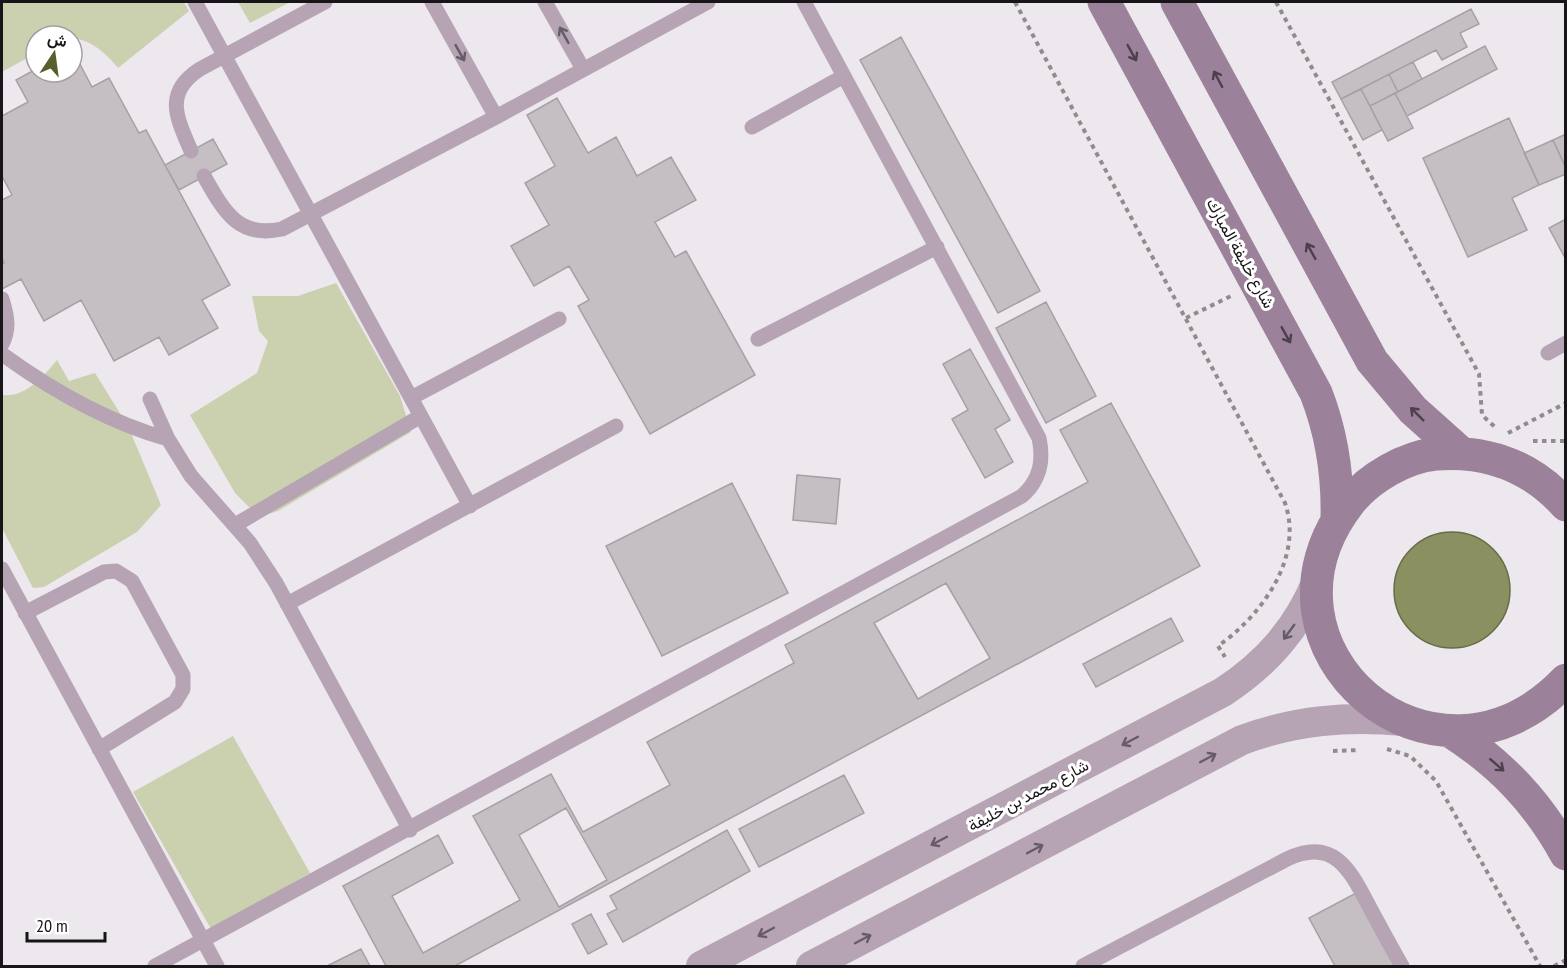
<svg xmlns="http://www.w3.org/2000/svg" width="1567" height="968" font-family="'PT Sans Narrow',Vazirmatn,sans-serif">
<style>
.green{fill:#cbd0af}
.water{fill:#8a905f;stroke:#686b49;stroke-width:1.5}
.building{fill:#c5bfc4;stroke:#a5a0a5;stroke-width:1.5;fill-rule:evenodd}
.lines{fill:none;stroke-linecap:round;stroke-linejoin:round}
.path{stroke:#8f8b8f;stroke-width:4;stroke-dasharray:4.5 4.5;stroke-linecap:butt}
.lane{stroke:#b6a4b4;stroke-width:15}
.street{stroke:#b6a4b4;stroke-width:30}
.secondary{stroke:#9c819a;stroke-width:33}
.oneway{stroke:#665c66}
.oneway2{stroke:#4c404b}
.labels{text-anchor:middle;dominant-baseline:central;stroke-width:6;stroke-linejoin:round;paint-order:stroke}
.street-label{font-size:16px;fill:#171517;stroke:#fff}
</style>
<rect width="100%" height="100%" fill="#ede8ed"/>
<path class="green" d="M2 2H184L189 11 118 68C92 36 75 36 36 36V53L2 72Z
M238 2H290L250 23Z
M336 283 400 396 411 432 278 511 259 517 235 493 190 415 257 373 268 341 259 331 252 296H298Z
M57 360 69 381 95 373 128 426 161 505 137 532 44 587 33 588 2 528V395C25 398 43 377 57 360Z
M233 736 310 873 211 929 133 792Z"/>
<path class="water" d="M1394 590a58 58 0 1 1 116 0a58 58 0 1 1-116 0Z"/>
<path class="building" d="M1471 9 1479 24 1460 33 1467 47 1442 60 1436 50 1341 99 1332 82Z
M901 37 1040 291 998 313 860 60Z
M1485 46 1497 69 1407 116 1395 93Z
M72 49 92 87 109 78 139 133 146 130 230 285 202 300 218 328 169 355 159 337 114 361 81 300 44 321 21 279 2 289V264L4 263 2 258V200L12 195 2 176V116L28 102 16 80 36 69V72H72Z
M1413 62 1422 79 1398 92 1389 74Z
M1389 74 1398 92 1370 106 1361 89Z
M1361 89 1382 130 1363 140 1341 99Z
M1395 93 1413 128 1388 141 1370 106Z
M557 98 588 153 616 137 637 176 671 157 696 200 655 222 675 257 686 251 755 375 650 434 578 306 589 300 569 266 534 286 511 246 549 225 525 183 555 166 527 115Z
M1509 118 1539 185 1512 198 1527 230 1468 257 1423 158Z
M1566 134V163L1564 164 1553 140Z
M213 139 227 164 179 190 165 165Z
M1553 140 1566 168V174L1539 185 1524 153Z
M1566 219V256H1564L1549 228Z
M1046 302 1096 396 1046 423 996 328Z
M970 349 1010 420 995 429 1013 462 985 478 952 419 968 410 943 364Z
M1111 403 1200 566 455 966H386L343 886 438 835 453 863 392 896 423 953 520 900 473 816 551 774 583 832 670 785 647 742 794 663 785 645 1088 482 1060 430ZM946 583 990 658 918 699 874 623ZM566 808 607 880 559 907 519 835Z
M797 475 840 479 836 524 793 520Z
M732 483 788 593 662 656 606 546Z
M1171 618 1183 641 1096 687 1083 664Z
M844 775 864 813 759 867 739 829Z
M727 830 750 871 623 942 607 914 617 909 610 896Z
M1358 892 1398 966H1335L1309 918Z
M591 914 607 944 588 954 572 924Z
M361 949 370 966H327Z"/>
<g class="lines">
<path class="path" d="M1015 2 1285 503C1304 558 1261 616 1218 646L1225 657
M1276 2 1479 374 1482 415 1496 428
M1186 318 1231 296
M1508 433 1566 403
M1533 441H1566
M1387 749 1410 756 1436 781 1540 966
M1333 751 1359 750
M1554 966 1566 960"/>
<path class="lane" d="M195 2 470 506
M432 2 496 117
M545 2 583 69
M752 127 844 76
M191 151C177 118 163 93 200 69L325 2
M204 176C223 209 237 239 282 229L496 117 708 2
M2 299C7 315 10 329 2 344
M758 339 937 247
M1548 353 1566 343
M2 354C53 391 107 422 168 439
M411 398 559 319
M150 399 168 439 191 476 250 543 276 583 410 830
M235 525 421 416
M2 569 217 966
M287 604 616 426
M25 613 104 572 116 571 132 581 183 675V689L175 702 99 749
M155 966 1022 496C1040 480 1044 461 1039 438L804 2
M1083 966 1287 859C1335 836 1351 872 1370 908 1381 928 1391 947 1402 966"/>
<path class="street" d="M701 966 1223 692C1267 663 1297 629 1317 581
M811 966 1242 740C1296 720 1347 716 1404 721"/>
<path class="secondary" d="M1104 2 1316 393C1332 434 1338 474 1337 518
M1177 2 1372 361 1413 410 1460 452
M1566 505C1531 466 1488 450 1436 454 1405 457 1369 478 1350 502 1237 647 1434 818 1566 680
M1450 731C1500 763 1537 801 1566 854"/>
</g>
<defs><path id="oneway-shaft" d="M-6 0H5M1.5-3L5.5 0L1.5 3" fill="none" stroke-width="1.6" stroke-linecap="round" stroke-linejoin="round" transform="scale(1.5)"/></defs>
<g class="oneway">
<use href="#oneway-shaft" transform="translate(564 35) rotate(-119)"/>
<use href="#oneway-shaft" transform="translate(460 53) rotate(61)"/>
<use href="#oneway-shaft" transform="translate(1289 632) rotate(126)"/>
<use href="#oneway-shaft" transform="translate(1130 741) rotate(152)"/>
<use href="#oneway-shaft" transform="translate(1208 758) rotate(-28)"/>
<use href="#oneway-shaft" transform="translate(939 841) rotate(152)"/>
<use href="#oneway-shaft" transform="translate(1035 849) rotate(-28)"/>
<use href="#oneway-shaft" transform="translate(766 932) rotate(152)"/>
<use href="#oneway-shaft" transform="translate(863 939) rotate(-28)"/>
</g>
<g class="oneway2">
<use href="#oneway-shaft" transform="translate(1132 53) rotate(61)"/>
<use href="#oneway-shaft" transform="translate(1218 79) rotate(-118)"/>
<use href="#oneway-shaft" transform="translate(1311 251) rotate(-119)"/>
<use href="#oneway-shaft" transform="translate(1286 335) rotate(61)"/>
<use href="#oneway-shaft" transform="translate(1417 414) rotate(-135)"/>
<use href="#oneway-shaft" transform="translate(1497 765) rotate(41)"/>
</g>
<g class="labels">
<g class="street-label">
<text transform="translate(1241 253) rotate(61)">شارع خليفة المبارك</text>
<text transform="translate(1028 795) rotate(-28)">شارع محمد بن خليفة</text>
</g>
</g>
<rect width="1567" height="968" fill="none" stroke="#171517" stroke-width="6"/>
<g transform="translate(54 54) rotate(13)"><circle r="28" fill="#ffffff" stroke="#a2a1a2" stroke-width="1.5"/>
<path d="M0-4.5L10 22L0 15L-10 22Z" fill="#595e2c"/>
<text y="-9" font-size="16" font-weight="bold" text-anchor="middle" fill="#171517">ش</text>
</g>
<path d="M27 932v9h78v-9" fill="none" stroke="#171517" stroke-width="3"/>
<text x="36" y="932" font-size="18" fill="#171517" stroke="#ffffff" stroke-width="4.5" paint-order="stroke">20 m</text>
</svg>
